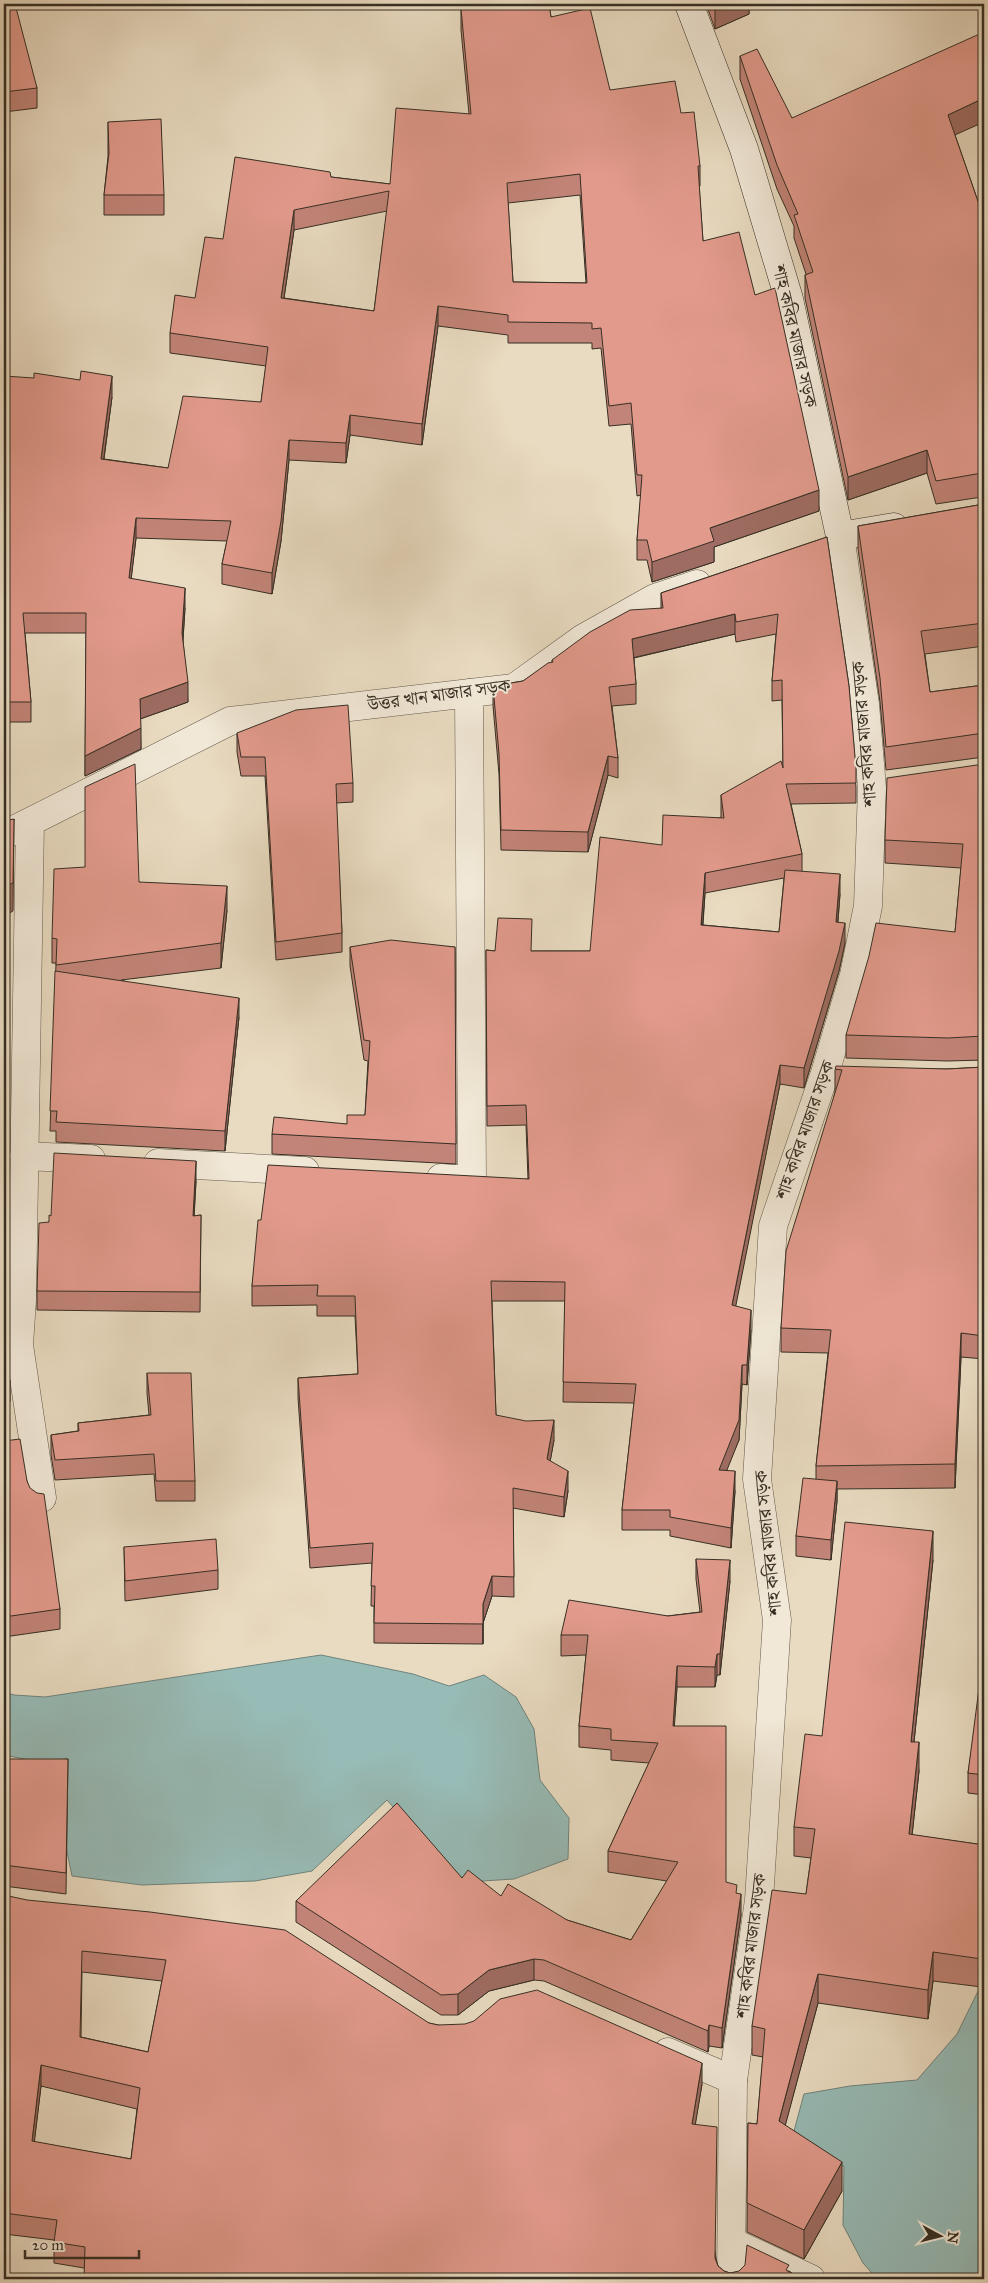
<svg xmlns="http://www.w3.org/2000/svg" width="988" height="2283" font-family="'IM FELL Great Primer','Noto Serif Bengali',serif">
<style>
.water{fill:#97bbb6;stroke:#70837c}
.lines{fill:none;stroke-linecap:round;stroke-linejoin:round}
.minor-casing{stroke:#635a4b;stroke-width:29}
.tertiary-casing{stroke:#635a4b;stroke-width:29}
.secondary-casing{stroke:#362f24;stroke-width:29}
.minor{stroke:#f1e8d7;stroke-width:28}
.tertiary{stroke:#f1e8d7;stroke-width:28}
.secondary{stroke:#f1e8d7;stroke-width:28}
.wall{fill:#c28478;stroke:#362f24;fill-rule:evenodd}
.shaded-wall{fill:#9e6c62;stroke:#362f24}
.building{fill:#e29a8c;stroke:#362f24;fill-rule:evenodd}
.labels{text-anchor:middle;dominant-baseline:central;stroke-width:4;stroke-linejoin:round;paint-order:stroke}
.street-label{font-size:18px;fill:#362f24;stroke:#f1e8d7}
</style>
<rect width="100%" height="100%" fill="#e9dbc1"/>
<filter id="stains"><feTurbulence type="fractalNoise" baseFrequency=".004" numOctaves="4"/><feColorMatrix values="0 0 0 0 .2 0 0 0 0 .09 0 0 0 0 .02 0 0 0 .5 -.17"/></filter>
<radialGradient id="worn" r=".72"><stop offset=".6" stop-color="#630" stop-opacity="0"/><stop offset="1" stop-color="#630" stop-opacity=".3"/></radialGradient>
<path class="water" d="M321 1655 413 1674 449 1686 484 1675 516 1697 534 1729 540 1780 569 1818 568 1859 514 1879 467 1882 431 1851 387 1800 312 1871 255 1881 142 1885 72 1876 67 1852 55 1765 4 1755V1692L14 1695 45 1697Z
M984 1979V2279H877L863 2263 843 2225 844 2166 801 2161 794 2131 804 2094 850 2086 917 2080 957 2034Z"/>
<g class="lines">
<g class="minor-casing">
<path id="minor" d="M30 822 22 1300 19 1345 42 1498
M4 835 230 721 514 688 582 639 655 598 697 584
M24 1156 91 1159
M158 1163 305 1171
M441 1178 472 1180 469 693
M668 2052 733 2080
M732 2242 811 2279"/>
</g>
<g class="tertiary-casing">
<path id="tertiary" d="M731 2279 733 2080 759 1900 777 1620 757 1479 773 1226 825 1073 854 975 868 906 872 788 865 704 840 536"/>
</g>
<g class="secondary-casing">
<path id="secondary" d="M689 4 744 149 789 299 840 536 894 527"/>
</g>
<use href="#minor" class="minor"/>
<use href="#tertiary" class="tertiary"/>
<use href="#secondary" class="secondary"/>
</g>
<path class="wall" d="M4 4 37 88V108L4 112Z
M478 4H549L551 17 610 90 681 113 700 166V186H699L703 241 755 295 819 511 714 547V562L652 582 647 560H637V540L641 495 637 496 631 424 609 426 601 348 592 349V343H508V335L438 326 422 445 350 435 346 463 289 460 281 541 272 594 222 584V564L227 541 136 538 131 578 185 608 183 640 188 702 140 719 141 749 85 776 86 633H25L31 702V722H4V376L112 397 104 459 168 468 261 402 266 366 170 353V333L195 298 223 239 331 177 390 184 469 114 461 30V9L479 8ZM580 195 586 283 513 282 508 203ZM387 211 374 311 284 298 294 230Z
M706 4H749V14L715 29Z
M740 56 792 118 955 135 982 213 984 212V497H982L936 504 927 473 848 500 805 298V275L806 274 794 238V226L777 189 740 79Z
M108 122 164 195V215H104V195L108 157Z
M984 504V646L925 654 930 692 984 685V757L886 770 880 702 858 549V526Z
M827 537 849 686 856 788V803L791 804 802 854V872L840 894 838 922 845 943 839 971 804 1088 780 1084 735 1306 751 1330 747 1385 742 1384 739 1440 726 1470 735 1491 731 1548 670 1536V1530H622V1510L634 1403 563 1402 565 1301H492L496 1415 554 1440 550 1461 568 1491 564 1517 513 1508 514 1597 492 1596 483 1623V1644L374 1643V1606H371L372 1563 310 1568 298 1398V1378L358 1374 355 1316H317V1305L252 1306V1286L261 1220 528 1179 526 1125 487 1126 486 950 495 951H590L662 845 721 817V795L783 768 782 700 772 701V681L776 634 736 642 735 634 634 658 636 684V704L612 706 618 758V778L608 775 588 852 501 850 499 774 493 706V686L523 681 552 662V660L661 608V593ZM784 878 779 932 703 925 705 893Z
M237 733 353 783V802L336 803 342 933V952L276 960 265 776H241L237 752Z
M984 764V1060L948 1061 846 1058V1035L955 932 961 868 885 863V840Z
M139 882 227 910 221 968 121 980 239 1017 225 1151 56 1142V1131H50L56 963H52V938Z
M350 947H455L456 1164 272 1154V1134L347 1124 365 1115 368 1061 364 1060 350 966Z
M984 1067V1359L961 1357 955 1488 837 1489V1501L831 1560 796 1556V1536L816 1479V1466L828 1353 781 1352V1328L835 1092V1069H947Z
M196 1181 194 1216 201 1215 200 1312 37 1310V1291L49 1222 51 1216Z
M4 1228 7 1247 6 1310H4Z
M4 1338 10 1382V1402H4Z
M147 1373 195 1481V1501H156L154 1474 55 1480 51 1455V1435L78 1431V1423L149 1415 147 1393Z
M4 1441 27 1481 60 1609V1629L4 1637Z
M124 1547 218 1570V1589L125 1601Z
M696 1559 730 1581 720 1675H717L715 1687H677L674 1726 726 1882 737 1894 741 1915 722 2048 709 2046 708 2052 544 1981 534 1980 489 1991 458 2015H441L296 1922V1901L462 1878 501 1896 567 1920 631 1940 667 1881 608 1872V1851L649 1763 611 1760V1750L579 1747V1726L586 1655 561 1656V1635L668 1616 700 1612 696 1579Z
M933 1560 914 1742 919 1771 912 1835 984 1845V1971L982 1987 933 1981 928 2019 818 2003 785 2125 842 2191 804 2259 747 2232 748 2123 757 2124 763 2057 752 2055V2026L806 1894 811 1858 794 1856V1827L822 1736Z
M984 1673V1795L968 1793V1773Z
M68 1759 66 1894 4 1886V1764Z
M4 1895 429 2023 702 2084 695 2124 716 2258 718 2266 724 2271 730 2273 789 2271 801 2279 84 2268 54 2263V2240L4 2234ZM82 1972 162 1981 148 2052 81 2037ZM41 2086 137 2109 131 2159 34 2142Z"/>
<path class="shaded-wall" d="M715 4H749V14L715 29Z
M984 98V122L948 138V115Z
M294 210V230L281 318V298Z
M438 306V326L422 445V424Z
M112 376V397L101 479V459Z
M350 415V435L346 463V443Z
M289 440V460L281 541 272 594V573Z
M927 450V473L848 500V477Z
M819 490V511L714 547V562L652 582V562L710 528Z
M136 518V538L129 598V578Z
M185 588V608L182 653V633Z
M735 614V634L632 658V639Z
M188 682V702L140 719V699Z
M141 728V749L85 776V756Z
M608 756V775L588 852V832Z
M14 819 13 911 4 916V887Z
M705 873V893L701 945V925Z
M840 874V894L836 942V922Z
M227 886V910L221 968V943Z
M845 923V943L839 971 804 1088V1068Z
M239 998V1017L225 1151V1131Z
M780 1065V1084L732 1325V1305Z
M196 1161V1181L193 1236V1216Z
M7 1227V1247L6 1310V1290Z
M751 1310V1330L747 1385V1365Z
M961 1333V1357L955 1488V1464Z
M742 1365V1384L739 1440 719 1490V1470Z
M554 1420V1440L547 1479V1459Z
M568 1471V1491L564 1517V1497Z
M735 1471V1491L731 1548V1528Z
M837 1481V1501L831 1560V1540Z
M933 1531V1560L911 1770V1742Z
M730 1560V1581L720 1675V1654Z
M492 1576V1596L483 1623V1644V1604Z
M717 1654V1675L715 1687V1667Z
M677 1666V1687L673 1747V1726Z
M919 1742V1771L909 1863V1834Z
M741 1894V1915L722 2048V2028Z
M984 1942V1971L982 1987V1959Z
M933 1952V1981L928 2019V1990Z
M534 1959V1980L489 1991 458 2015V1994L489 1970Z
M818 1974V2003L779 2149V2121Z
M709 2025V2046L708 2052V2031Z
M702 2063V2084L692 2145V2124Z
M41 2065V2086L32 2162V2141Z
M842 2162V2191L804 2259V2230Z"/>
<path class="building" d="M4 4H15L37 88 4 92Z
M483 4H549L551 17 590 8 610 90 675 81 681 113 694 112 700 166H698L703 241 739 232 755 295 775 288 819 490 710 528 714 541 652 562 647 540H637L642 475H637L631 403 609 406 601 328 592 329V323L508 322V315L438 306 422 424 350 415 346 443 289 440 281 521 272 573 222 564 231 521 136 518 129 578 185 588 182 633 188 682 140 699 141 728 85 756 86 613H23L31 702H4V376L34 378V373L80 380 81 371 112 376 101 459 168 468 183 396 261 402 268 347 170 333 175 295 195 298 205 237 223 239 235 157 330 172 331 177 390 184 396 108 471 114 461 9 484 7ZM580 174 587 283 513 282 507 183ZM389 191 374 311 281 298 294 210Z
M984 32V98L948 115 982 213 984 212V473H982L936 481 927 450 848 477 805 275 813 272 794 215 798 214 777 165 740 56 757 49 792 118Z
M161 119 164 195H104L109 153 108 122Z
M984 504V623L921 631 930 692 984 685V733L886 747 880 678 858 526Z
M827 537 849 686 856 769V783L786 784 802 854 705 873 701 925 779 932 785 870 840 874 836 922 845 923 839 951 804 1068 780 1065 732 1305 751 1310 747 1365H742L739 1420 719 1470 735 1471 731 1528 670 1517V1510H622L636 1384 563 1382 565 1282 491 1281 496 1415 526 1421 554 1420 547 1459 568 1471 564 1497 513 1488 514 1577 492 1576 483 1604V1624L374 1623 375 1586H371L373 1543 310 1548 298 1378 358 1374 355 1296H317L318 1285 252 1286 258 1220H261L268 1165 529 1179 526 1105 487 1106 486 950 495 951 498 918 532 919 531 951H590L600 837 662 845 663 815 724 818 721 795 781 761 783 768 782 680 772 681 778 614 736 622 735 614 632 639 636 684 609 687 618 758 608 756 588 832 501 830 499 754 493 686 523 681 548 663 553 662 552 660 590 632 630 610 663 608 661 593Z
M348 705 353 783 336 784 342 933 276 942 265 757H241L237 733 296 710Z
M135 764 139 882 227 886 221 943 56 965 57 939 52 938 54 869 85 867V787Z
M984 764V1036L948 1038 846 1035 869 956 876 923 955 932 963 844 885 840 887 778Z
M14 819 13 883 4 887V821Z
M391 940 455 947 456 1144 272 1134 274 1117 347 1124V1115H365L370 1041 364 1040 350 947Z
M55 971 239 998 225 1131 56 1122 57 1111H50Z
M836 1066 947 1069 984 1067V1336L961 1333 955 1464 816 1466 831 1330 781 1328 786 1251 842 1070 835 1069Z
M54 1153 196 1161 193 1216 201 1215 200 1292 37 1291 39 1223 49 1222V1215L51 1216Z
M7 1227 6 1290H4V1228Z
M4 1338 10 1382 4 1383Z
M147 1373H191L195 1481H156L154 1454 55 1460 51 1435 79 1431 78 1423 151 1415Z
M20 1439 27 1481 30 1488 37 1493 44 1494 60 1609 4 1617V1441Z
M803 1478 837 1481 831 1540 796 1536Z
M845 1522 933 1531 911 1742H919L909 1834 984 1845V1942L982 1959 933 1952 928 1990 818 1974 779 2121 842 2162 804 2230 747 2203 748 2123 757 2124 765 2029 752 2026 772 1890 806 1894 815 1829 794 1827 805 1734 822 1736Z
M216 1539 218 1570 125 1581 124 1547Z
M696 1559 730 1560 720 1654H717L715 1667 677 1666 673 1726H726V1882L737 1885 736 1893 741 1894 722 2028 709 2025 708 2031 544 1960 534 1959 489 1970 458 1994 441 1995 296 1901 397 1803 462 1878 468 1870 501 1896 508 1884 567 1920 631 1940 678 1862 608 1851 658 1743 611 1740V1729L579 1726 588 1635H561L569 1600 668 1616 702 1612Z
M981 1673H984V1775L968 1773Z
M6 1759H68L66 1873 4 1865V1764H6Z
M4 1895 27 1900 150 1912 285 1930 429 2023 438 2025 465 2024 474 2021 500 1999 537 1990 702 2063 692 2124 717 2127 715 2258 718 2266 724 2271 730 2273 739 2271 745 2265 747 2245 789 2265 786 2270 801 2279H84L85 2247 54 2242 57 2220 4 2213ZM82 1951 166 1960 148 2052 80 2037ZM41 2065 140 2088 131 2159 32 2141Z"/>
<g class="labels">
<g class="street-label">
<text transform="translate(795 336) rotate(77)">শাহ কবির মাজার সড়ক</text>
<text transform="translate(439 695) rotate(-8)">উত্তর খান মাজার সড়ক</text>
<text transform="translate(864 734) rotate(-95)">শাহ কবির মাজার সড়ক</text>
<text transform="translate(805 1130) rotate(-71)">শাহ কবির মাজার সড়ক</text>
<text transform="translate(768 1543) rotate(-96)">শাহ কবির মাজার সড়ক</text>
<text transform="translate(751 1946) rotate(-83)">শাহ কবির মাজার সড়ক</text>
</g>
</g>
<rect width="988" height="2283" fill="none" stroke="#e9dbc1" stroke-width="20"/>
<rect x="5" y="5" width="978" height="2273" fill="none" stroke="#362f24" stroke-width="2.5"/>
<rect x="10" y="10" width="968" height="2263" fill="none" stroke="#362f24"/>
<g transform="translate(940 2236) rotate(97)" stroke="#f1e8d7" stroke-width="4" paint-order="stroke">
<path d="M0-4L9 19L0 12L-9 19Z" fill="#362f24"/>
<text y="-8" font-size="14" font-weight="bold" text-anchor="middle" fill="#362f24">N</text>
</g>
<path d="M25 2250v8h114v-8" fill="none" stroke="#362f24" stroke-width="2.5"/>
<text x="32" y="2250" font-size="15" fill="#362f24" stroke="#f1e8d7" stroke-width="4" paint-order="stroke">20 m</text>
<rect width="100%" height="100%" filter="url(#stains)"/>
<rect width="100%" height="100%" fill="url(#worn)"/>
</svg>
